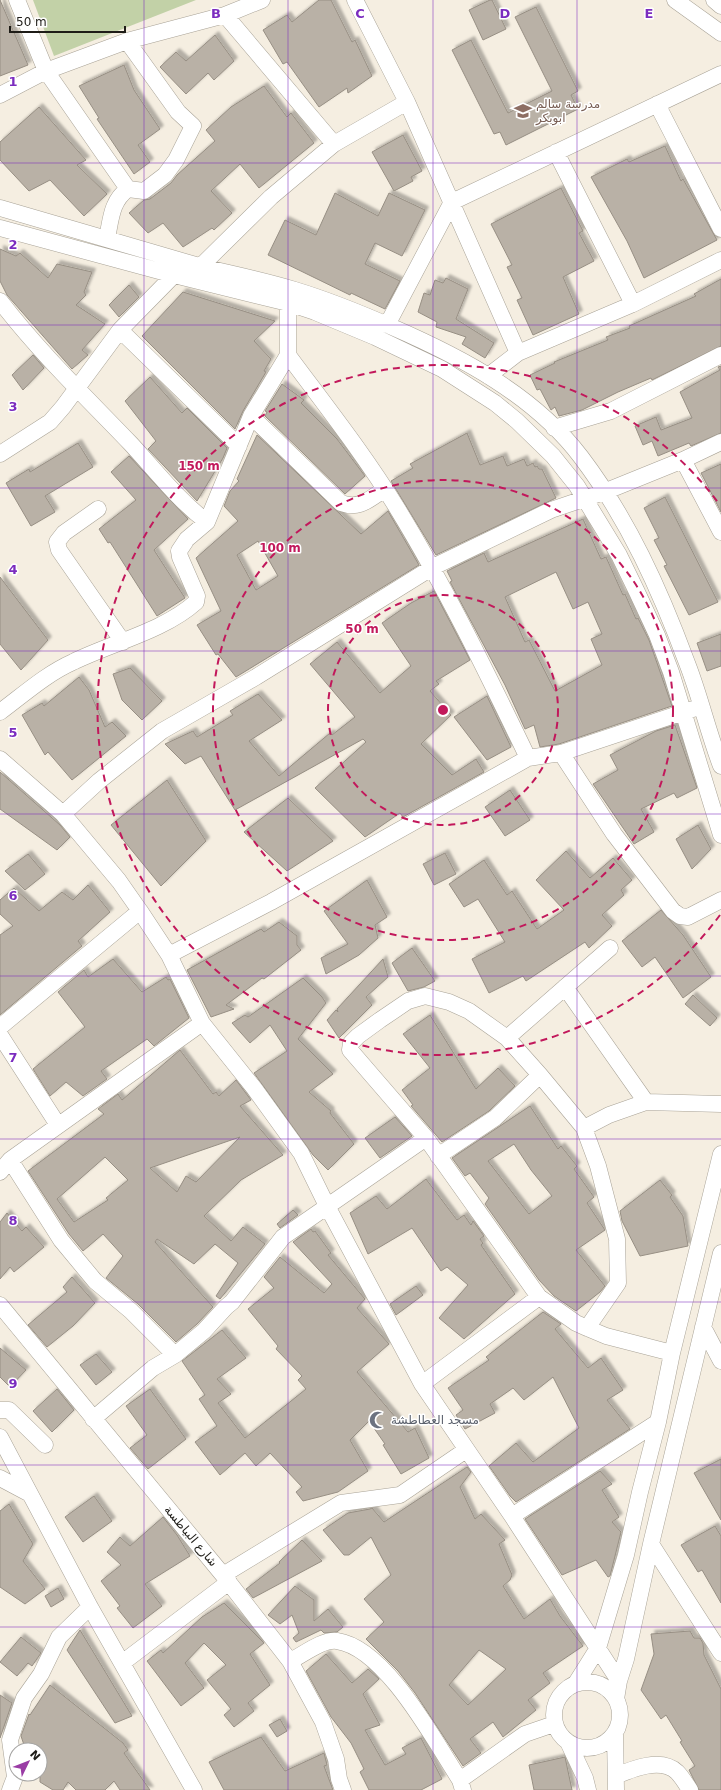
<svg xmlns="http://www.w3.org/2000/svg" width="721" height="1790" font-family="'DejaVu Sans',Vazirmatn,sans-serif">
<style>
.green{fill:#c2d1a7}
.building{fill:#b9b1a6;stroke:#978f84;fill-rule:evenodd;filter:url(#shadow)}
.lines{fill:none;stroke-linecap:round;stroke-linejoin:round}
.minor-casing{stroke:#a9a397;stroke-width:17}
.minor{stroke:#fff;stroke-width:16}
.grid{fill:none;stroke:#7b2cbf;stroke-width:1;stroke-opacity:0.55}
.ring{fill:none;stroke:#c2185b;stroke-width:2;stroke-dasharray:7 5}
.labels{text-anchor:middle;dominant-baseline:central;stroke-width:3;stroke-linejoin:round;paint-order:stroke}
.education-label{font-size:12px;fill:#785e54;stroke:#fff;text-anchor:start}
.worship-label{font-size:12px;fill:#5b616d;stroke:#fff;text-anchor:start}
.street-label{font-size:12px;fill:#1e1c17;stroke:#fff}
.grid-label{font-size:13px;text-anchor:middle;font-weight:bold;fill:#7b2cbf;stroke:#fff;stroke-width:3;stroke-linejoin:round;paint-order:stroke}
.centre{fill:#c2185b;stroke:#fff;stroke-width:2}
.ring-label{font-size:12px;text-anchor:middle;font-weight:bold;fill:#c2185b;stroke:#fff;stroke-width:3;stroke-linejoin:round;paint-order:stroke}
</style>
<defs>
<filter id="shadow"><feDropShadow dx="3.5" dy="-3.5" stdDeviation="1" flood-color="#0004"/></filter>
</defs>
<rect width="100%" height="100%" fill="#f5eee1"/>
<path class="green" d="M33 0H196L54 56Z"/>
<path class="building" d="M0 0 28 65 0 76Z
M319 0H331L352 42 355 40 372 76 348 93 347 88 319 107 287 62 283 64 263 30 287 15 292 22Z
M490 0H492L506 29 483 40 469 10Z
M536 7 578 91 571 95 578 109 506 145 500 132 494 134 452 50 471 40 508 113 552 91 515 17Z
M215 35 234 61 214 80 208 73 186 94 160 67 176 52 186 61Z
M124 65 134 90 160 129 138 145 150 162 134 174 97 119 99 118 79 86Z
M264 86 287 117 291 113 314 143 259 188 240 164 211 191 232 213 214 230 212 228 183 247 163 223 148 233 129 213 144 200 150 199 171 183 177 175 215 141 206 130 231 107Z
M39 107 86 160 77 165 107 194 84 216 50 180 29 191 0 160V142Z
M403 135 422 171 411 177 413 181 394 191 372 152Z
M665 146 681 181 683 179 717 240 644 278 627 241 591 177 627 159 629 162Z
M561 188 583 231 579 233 594 261 563 277 579 314 533 335 517 300 522 298 507 267 512 265 491 224Z
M335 193 378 216 389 193 425 210 402 256 375 243 365 264 400 281 385 309 351 293 350 295 268 255 285 220 316 235Z
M0 249 16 256 20 253 48 278 57 264 92 272 84 292 86 295 76 305 105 324 82 350 88 355 72 369 7 295 0 281Z
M446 278 468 289 456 319 494 343 485 358 462 344 466 337 436 327 437 322 418 312 424 293 430 295 435 280 443 283Z
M721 279V346L652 380 651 378 618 392 582 410 559 416 555 407 551 410 540 389 537 390 530 375 555 363 554 362 608 340 606 337 630 328 629 326 696 296 694 294Z
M129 285 139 297 119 317 109 305Z
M183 292 275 321 254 341 271 359 264 371 266 372 243 411 235 429 142 336Z
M33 355 44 368 23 390 12 375Z
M721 366V433L691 446 689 443 658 456 652 441 643 445 635 426 656 417 661 430 692 418 680 392 720 370 718 367Z
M150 377 182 413 187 408 227 448 223 458 197 501 148 449 156 441 125 401Z
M282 384 304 400 301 403 337 439 365 476 345 494 265 416 267 412 265 411Z
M467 433 480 465 503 456 507 466 524 459 527 466 533 463 535 467 537 466 539 469H542L556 498 436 555 391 481 413 468 410 464Z
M257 435 361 534 388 511 419 565 236 677 218 654 216 655 197 625 221 611 196 558 238 521 224 506 230 491 239 481 237 479ZM258 541 278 576 256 590 237 555Z
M78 443 93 467 45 496 55 512 31 526 6 483 29 469 30 472Z
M129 456 188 519 154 550 185 598 157 616 110 542 108 543 99 529 136 500 111 472Z
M721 464V512L701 473Z
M665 497 718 602 689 615 664 566 667 565 654 540 659 538 644 508Z
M583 519 601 559 606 557 623 595 625 594 636 619 638 618 649 640 672 706 559 744 540 747 534 725 525 729 505 685 450 582 452 581 447 571 484 553 488 562ZM556 572 573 609 588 602 602 634 591 639 602 665 555 691 529 640 525 642 505 597Z
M0 577 48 640 21 670 0 644Z
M434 591 470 660 436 681 439 684 430 691 451 715 421 744 452 775 476 759 484 772 403 817 400 813 365 837 315 788 366 742 363 739 235 810 201 756 185 764 165 744 193 731 197 737 233 715 230 711 258 694 282 720 249 741 279 776 330 733 332 735 355 717 310 664 337 642 380 693 411 666 382 623 411 603Z
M721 634V666L707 671 697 643Z
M130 668 162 701 142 720 122 700 113 674Z
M79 677 89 690 105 727 112 722 126 736 72 780 48 752 45 755 22 715 42 703 44 706Z
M487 696 511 747 487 760 454 717Z
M675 725 697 788 677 798 674 793 641 809 654 832 634 844 593 784 618 770 610 755 656 731Z
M0 772 60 825 70 837 57 850 0 809Z
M167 780 206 841 161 886 111 825Z
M510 790 530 820 505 836 485 807Z
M288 798 333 841 287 871 244 832Z
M698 825 711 849 692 869 676 839Z
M566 851 590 878 613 858 632 880 621 890 624 895 602 915 612 926 589 948 585 942 526 981 523 976 489 993 472 959 505 942 478 899 464 907 449 884 484 860 507 895 512 891 537 929 564 910 536 880Z
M445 853 456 874 434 885 423 864Z
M28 854 45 874 25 890 5 871Z
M367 880 387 917 375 925 378 938 359 955 326 974 321 958 348 944 324 911Z
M88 885 110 912 78 941 82 946 0 1015V935L13 926 0 914V900L14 888 39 911 62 892 73 900Z
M661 910 683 935 711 977 683 998 655 957 642 967 622 941Z
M279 922 297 936V945L301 950 264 979 262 978 226 1005 234 1009 211 1017 187 970 261 929 264 932Z
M412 948 435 981 424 987 408 991 392 963Z
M113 959 142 992 166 977 168 980 170 979 189 1018 154 1046 147 1039 101 1071 107 1079 83 1096 66 1082 50 1096 33 1069 85 1027 58 992 84 970 88 977Z
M383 959 388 977 366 997 372 1005 339 1038 327 1020 336 1010 338 1012 337 1009Z
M303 978 322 997 326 1003 298 1039 333 1074 309 1092 331 1111 330 1113 354 1144 328 1170 313 1155 254 1073 287 1051 270 1025 250 1043 232 1023 245 1015 248 1017Z
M693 995 717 1018 710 1026 685 1004Z
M430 1015 476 1089 498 1068 515 1086 489 1111 442 1142 411 1106 413 1105 402 1090 430 1068 403 1034Z
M180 1050 213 1094 216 1092 219 1096 236 1080 251 1100 240 1106 283 1155 241 1180 204 1216 231 1241 243 1227 265 1244 220 1299 216 1296 238 1263 215 1244 194 1264 157 1239 155 1242 213 1307 197 1324 176 1342 138 1304 106 1278 123 1256 103 1234 83 1251 69 1234 28 1171 104 1114 98 1109 118 1094 122 1100ZM240 1137 196 1182 186 1176 177 1192 150 1168ZM105 1157 128 1180 106 1198 108 1200 74 1222 57 1199Z
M530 1106 558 1149 561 1146 577 1166 574 1169 594 1197 587 1203 605 1230 576 1250 605 1286 600 1292 576 1311 554 1296 539 1280 485 1204 489 1198 470 1173 465 1176 452 1158ZM514 1144 531 1170 552 1196 529 1214 488 1161Z
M395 1117 412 1136 380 1158 365 1138Z
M426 1179 457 1220 464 1215 471 1225 473 1221 484 1236 480 1239 483 1243 481 1245 515 1294 464 1339 439 1318 468 1285 447 1267 441 1271 412 1228 368 1254 350 1213 376 1196 387 1209Z
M660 1180 672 1195 670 1197 683 1216 688 1246 640 1256 622 1221 620 1211Z
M293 1210 298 1215 280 1228 277 1224Z
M7 1213 22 1231 26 1227 44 1247 14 1272 10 1267 0 1279V1222Z
M311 1229 313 1232 315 1231 331 1253 328 1255 365 1299 357 1308 389 1344 357 1372 408 1432 415 1428 429 1458 401 1474 383 1445 385 1444 369 1421 350 1440 368 1471 338 1492 303 1501 296 1492 302 1487 270 1453 256 1466 245 1453 220 1475 195 1442 217 1426 199 1399 205 1395 182 1361 222 1330 246 1358 217 1379 231 1394 218 1403 245 1438 306 1389 298 1380 302 1376 276 1349 278 1346 248 1309 274 1288 264 1277 280 1257 324 1293 332 1284 293 1242Z
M72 1277 95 1303 73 1326 47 1347 28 1325 67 1292 63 1287Z
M416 1286 423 1295 396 1315 390 1304Z
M543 1312 561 1324 555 1329 588 1368 601 1358 623 1390 607 1400 630 1429 516 1502 510 1496 489 1466 516 1443 533 1462 579 1428 553 1377 524 1400 513 1388 490 1404 495 1413 465 1429 456 1415 463 1410 448 1388 489 1360 486 1357Z
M0 1348 26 1370 10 1387 0 1377Z
M96 1354 112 1372 96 1385 80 1365Z
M57 1389 74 1410 52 1432 33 1411Z
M150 1389 186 1439 148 1469 130 1448 147 1435 126 1406Z
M721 1459V1520L694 1473Z
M467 1467 471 1472 460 1487 475 1519 481 1514 505 1540 499 1544 512 1575 510 1580 503 1586 524 1619 550 1599 560 1616 583 1646 543 1673 550 1683 528 1700 536 1710 503 1737 493 1722 470 1739 481 1753 463 1766 415 1693 398 1671 366 1639 384 1622 364 1599 391 1575 371 1537 349 1555H344L323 1530 348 1513 370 1509 372 1508 384 1522ZM479 1650 506 1669 468 1705 449 1685Z
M600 1471 612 1484 602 1490 619 1517 612 1522 621 1532 610 1576 608 1577 596 1560 562 1575 525 1519Z
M94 1496 112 1521 83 1542 65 1517Z
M9 1504 33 1544 23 1561 45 1589 25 1604 0 1587V1511Z
M163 1517 177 1535 190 1556 145 1584 162 1606 133 1628 117 1608 120 1606 101 1581 121 1565 107 1552 120 1537 130 1546Z
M715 1526 721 1536V1603L702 1570 698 1572 681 1545Z
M302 1540 322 1561 253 1598 246 1589 280 1563 279 1562Z
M295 1586 314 1600V1621L328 1609 343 1627 337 1632 324 1633 321 1630 296 1642 293 1638 299 1633 292 1615 280 1624 268 1615Z
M58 1588 64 1599 51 1607 45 1596Z
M224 1603 264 1643 250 1654 270 1685 248 1703 254 1711 234 1727 224 1715 231 1709 207 1680 226 1665 204 1643 185 1663 204 1688 181 1706 147 1661 161 1650 163 1653 202 1617Z
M80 1630 132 1716 115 1723 67 1650Z
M690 1631 694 1638H700L703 1643 704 1655 721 1689V1790H699L689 1770 695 1766 680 1742 682 1741 666 1715 661 1719 641 1690 654 1654 651 1634Z
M21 1637 41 1653 32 1666 28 1663 17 1676 0 1662Z
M326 1654 352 1683 368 1669 379 1679 363 1694 380 1725 365 1730 385 1765 406 1754 402 1748 421 1738 442 1779 421 1790H369L360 1772 364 1769 351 1743 331 1717 306 1671Z
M50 1685 123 1743 128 1750 124 1753 150 1790H120L114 1781 105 1790H76L68 1782 63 1790H53L40 1782V1750L25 1748 21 1736 29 1714 30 1715Z
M0 1695 12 1703 0 1738Z
M280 1719 287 1731 277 1737 269 1725Z
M261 1737 285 1771 324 1753 327 1765 324 1766 333 1790H224L209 1762Z
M565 1757 572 1790H534L529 1765Z"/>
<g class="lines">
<g class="minor-casing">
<path id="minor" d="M17 0 46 71 127 41 225 15 262 0
M355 0 407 102 518 353
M675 0 721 33
M714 0 721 6
M225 15 334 144
M127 41 178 112 193 126 176 160 165 175 144 191 128 189
M0 95 46 71 128 189C111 201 111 220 107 238
M657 104 721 229
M556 152 633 304
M0 208C66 227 133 247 199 266 231 274 263 280 295 290 328 300 360 313 392 327 461 357 534 395 581 457 628 519 660 590 687 663 700 696 708 732 721 766
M0 228 174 275 288 303 315 312 375 337 442 369 495 403 517 421 553 456 577 486 619 555 637 592 657 635 671 672 721 835
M201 266 271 197 334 144 407 102
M0 301C40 353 86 397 131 444 156 471 178 500 207 522
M387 325 452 202 721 74
M120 330 239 446
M288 355C325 405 364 454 397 508 446 588 487 673 528 758
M488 376 518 353 633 304 721 260
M251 416 341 503C360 510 369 499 385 489
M554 428 611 411 721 355
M0 454 50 422 63 407 120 330 174 275
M683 460 721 532
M98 509 64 533 57 542 59 550 123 642
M0 712C23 695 46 674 73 662 111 643 164 631 196 602L197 596 180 557 179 551 187 539 207 522 251 416 288 355V303
M561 753 614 834 673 911 680 916 688 917 721 900
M0 759 63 814 119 881 140 911 169 955 202 1023 254 1088 301 1153 327 1206 422 1384 512 1516 619 1681
M63 814 99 781 162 731 256 677 433 567 551 510 604 492 683 460 721 442
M169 955 271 902 528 758 561 753 693 709
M565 987 646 1102
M0 1027 140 911
M0 1035 58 1125
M507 1038 610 948
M584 1128 609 1115 646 1102 721 1104
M438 1156 495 1118 540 1075
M10 1160 61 1240 95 1281 131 1311 175 1355
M0 1172 10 1160 202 1023
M0 1305 223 1575 290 1661 323 1722 336 1759 339 1779 343 1790
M703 1327 721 1361
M587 1328 618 1283 617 1239 598 1166 584 1128 540 1075 507 1038 469 1011 449 1002 425 996 408 1001 380 1020 358 1036 351 1043 350 1050 426 1138 539 1297 576 1323 587 1328 606 1336 672 1353
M422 1384 539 1297
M0 1410H9L45 1445
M93 1419 153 1368 175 1355 204 1331 226 1307 232 1302 283 1237 426 1138
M0 1437 90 1607 194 1790
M0 1478 30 1494
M512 1516 658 1422
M651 1544 721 1653
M223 1575 341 1503 400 1495 466 1450
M290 1661C303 1655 322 1639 337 1641 386 1648 435 1742 460 1780L463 1790
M122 1663 229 1582
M554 1715a33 33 0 1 1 66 0a33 33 0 1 1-66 0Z
M576 1683 598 1648 626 1555 640 1492 658 1422 672 1353 721 1154
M616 1699 619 1681 626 1659 651 1544 721 1253
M615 1733 616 1790
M569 1744 585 1778 588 1790
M616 1776C632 1769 661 1757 677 1772 682 1777 686 1784 690 1790
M460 1780 525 1734 554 1724
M10 1790 15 1777 10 1740 24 1698 41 1674 59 1637 90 1607"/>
</g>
<use href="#minor" class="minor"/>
</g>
<path class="grid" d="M144 0V1790M288 0V1790M433 0V1790M577 0V1790M0 163H721M0 325H721M0 488H721M0 651H721M0 814H721M0 976H721M0 1139H721M0 1302H721M0 1465H721M0 1627H721"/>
<g class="ring">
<circle cx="443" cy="710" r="115"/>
<circle cx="443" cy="710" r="230"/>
<path d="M720 915A345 345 0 1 1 720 505"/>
</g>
<defs>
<g id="school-bare" transform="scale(1.38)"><path d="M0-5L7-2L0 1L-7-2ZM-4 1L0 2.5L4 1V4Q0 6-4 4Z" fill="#8d6e63" stroke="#fff" stroke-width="2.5" paint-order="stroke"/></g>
<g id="mosque-bare" transform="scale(1.38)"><path d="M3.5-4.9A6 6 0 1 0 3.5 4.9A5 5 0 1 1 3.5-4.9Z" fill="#6b7280" stroke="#fff" stroke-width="2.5" paint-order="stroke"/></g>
</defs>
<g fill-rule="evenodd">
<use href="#school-bare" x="523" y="111"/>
<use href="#mosque-bare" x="378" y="1420"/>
</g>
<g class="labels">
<g class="education-label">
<text x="536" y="104">مدرسة سالم<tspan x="536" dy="14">ابوبكر</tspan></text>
</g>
<g class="worship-label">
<text x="391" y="1420">مسجد العطاطشة</text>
</g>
<g class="street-label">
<text transform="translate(191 1536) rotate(50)">شارع البياطسة</text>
</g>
</g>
<g class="grid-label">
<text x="216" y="18">B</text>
<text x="360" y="18">C</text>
<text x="505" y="18">D</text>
<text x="649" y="18">E</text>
<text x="13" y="86">1</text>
<text x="13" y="249">2</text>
<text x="13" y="411">3</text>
<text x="13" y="574">4</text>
<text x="13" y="737">5</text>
<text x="13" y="900">6</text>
<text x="13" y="1062">7</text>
<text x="13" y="1225">8</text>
<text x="13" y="1388">9</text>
</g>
<circle cx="443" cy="710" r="6" class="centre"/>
<g class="ring-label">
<text x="199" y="470">150 m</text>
<text x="280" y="552">100 m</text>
<text x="362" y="633">50 m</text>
</g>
<g transform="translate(28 1762) rotate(47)"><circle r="19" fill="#ffffff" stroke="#a5a4a2"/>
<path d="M0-3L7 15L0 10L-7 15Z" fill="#9a3ca5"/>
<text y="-6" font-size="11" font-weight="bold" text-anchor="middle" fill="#1e1c17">N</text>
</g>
<path d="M10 26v6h115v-6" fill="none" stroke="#1e1c17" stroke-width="2"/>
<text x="16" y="26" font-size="12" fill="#1e1c17" stroke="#ffffff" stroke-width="3" paint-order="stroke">50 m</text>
</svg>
